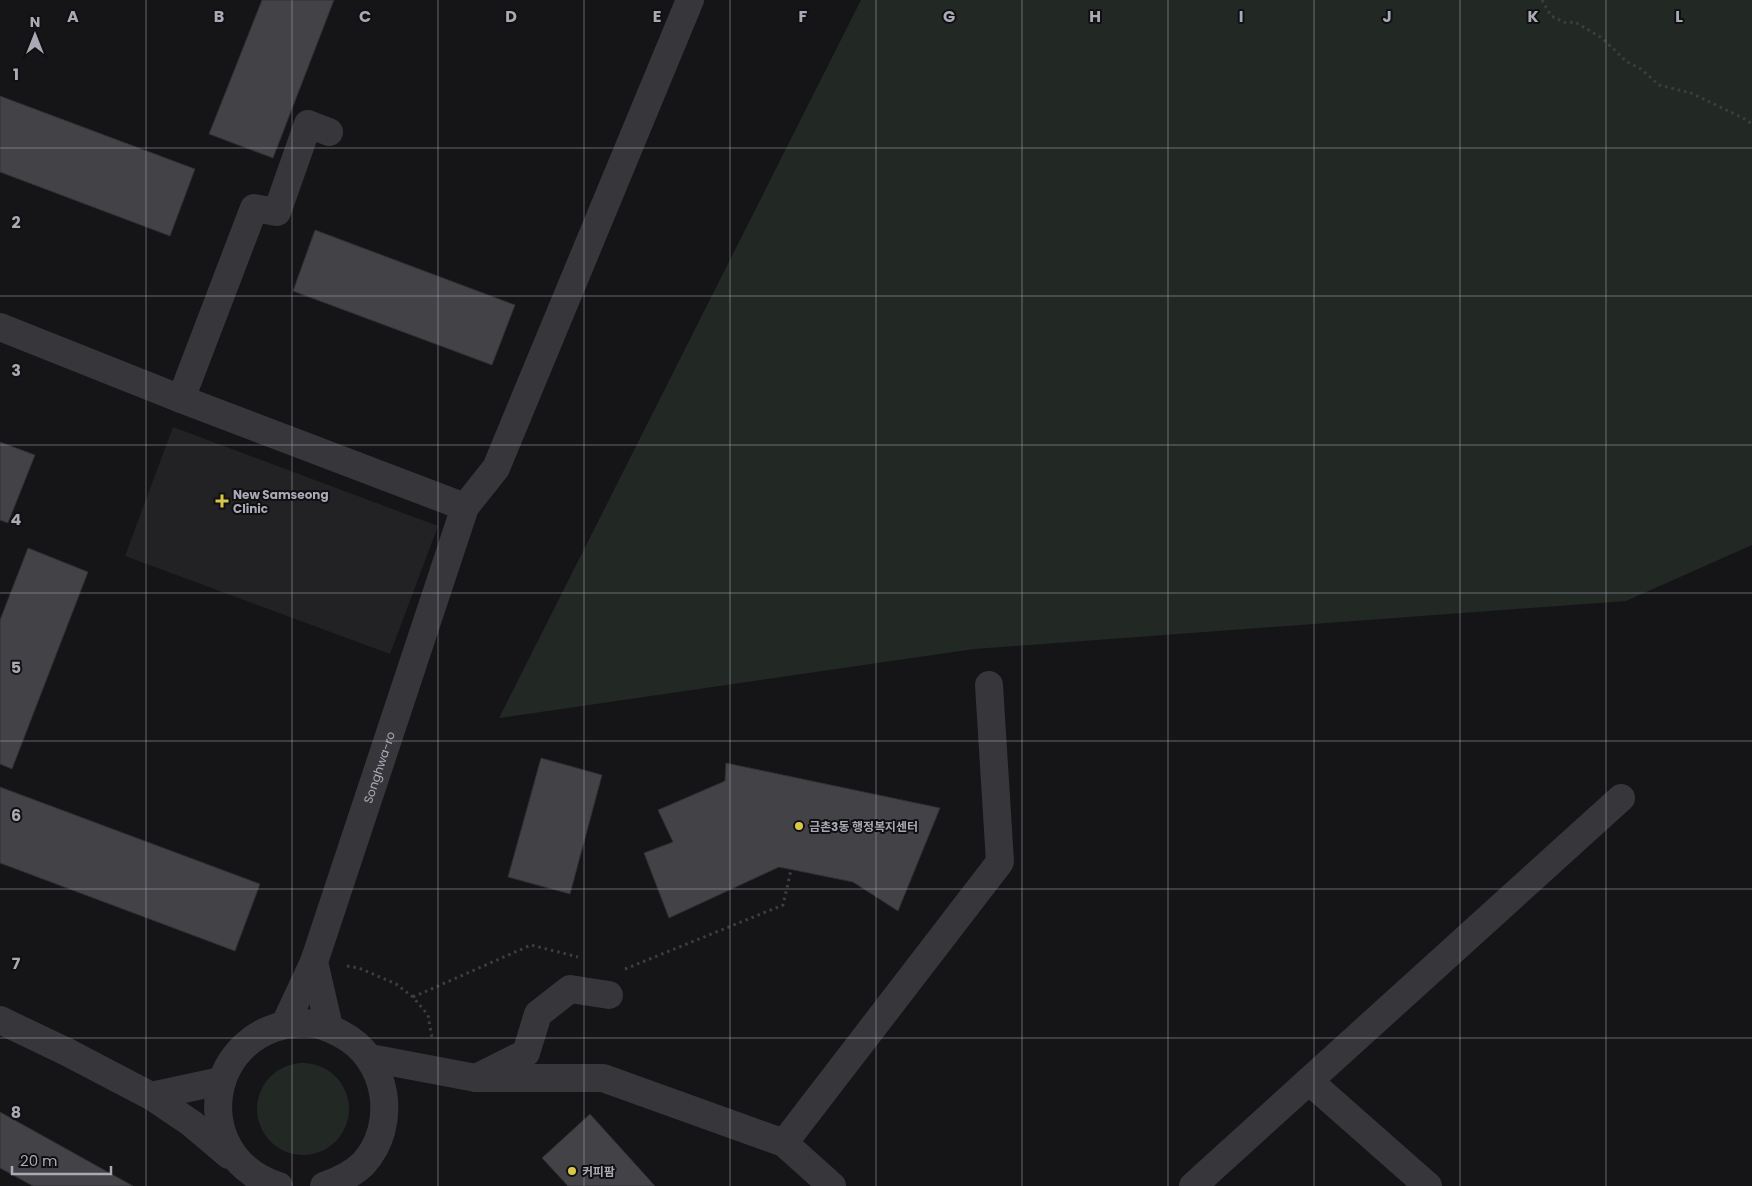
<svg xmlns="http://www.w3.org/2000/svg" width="1752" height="1186" font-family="Poppins,'Noto Sans KR',sans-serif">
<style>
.built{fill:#222123}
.green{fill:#222824}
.building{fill:#434246;stroke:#302f32}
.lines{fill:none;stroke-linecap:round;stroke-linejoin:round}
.path{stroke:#3d3d42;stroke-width:3;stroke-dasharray:2.5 4;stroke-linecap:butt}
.minor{stroke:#37373b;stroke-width:28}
.tertiary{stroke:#37373b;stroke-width:28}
.grid{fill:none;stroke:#a9aab5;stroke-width:1;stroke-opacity:0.55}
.poi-dot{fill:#dac749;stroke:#101012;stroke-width:2}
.labels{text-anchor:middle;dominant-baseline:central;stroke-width:4;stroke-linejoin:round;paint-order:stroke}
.poi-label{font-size:12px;font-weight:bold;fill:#a9aab5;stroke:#101012;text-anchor:start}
.street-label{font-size:12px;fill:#a9aab5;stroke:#101012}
.grid-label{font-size:16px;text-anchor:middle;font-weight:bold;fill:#a9aab5;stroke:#101012;stroke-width:4;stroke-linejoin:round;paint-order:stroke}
</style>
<rect width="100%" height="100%" fill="#151517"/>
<path class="built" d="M173 427 438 526 390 654 125 556Z"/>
<path class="green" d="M861 0H1752V545L1626 601 974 649 499 718Z
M257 1109a46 46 0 1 1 92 0a46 46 0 1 1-92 0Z"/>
<path class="building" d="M262 0H334L273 158 209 134Z
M0 96 195 169 170 236 0 172Z
M315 230 515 305 492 365 293 291Z
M0 442 35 455 8 523 0 520Z
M28 548 88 572 12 769 0 764V620Z
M541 758 602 775 570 894 508 877Z
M726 763 940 808 898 911 853 882 779 867 669 918 644 853 673 842 658 810 725 781Z
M0 787 260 884 235 951 0 863Z
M0 1112 133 1186H33L0 1168Z
M590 1114 655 1186H568L542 1158Z"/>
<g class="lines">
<path class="path" d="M1542 0 1551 16 1566 23 1575 22 1602 38 1627 62 1641 69 1659 85 1691 93 1745 119 1752 124
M347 966 359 968 396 984 413 997 428 1015 432 1038
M625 969 783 905 791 870
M413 997 531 945 578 957"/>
<g class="minor">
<path d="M0 327 181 399 465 507 496 468 690 0"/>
<path d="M181 399 254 208 277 212 308 124 329 132"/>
<path d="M285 1024 314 962"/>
<path id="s1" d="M329 1027 314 962 465 507"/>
<path d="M67 1052 151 1096 191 1123 229 1155"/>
<path d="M370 1058 476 1078 526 1053 538 1014 570 989 609 995"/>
<path d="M476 1078H603L784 1143 832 1186"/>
<path d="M1309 1081 1428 1186"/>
<path d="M151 1096 221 1081"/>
<path d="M784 1143 1000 862 989 685"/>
<path d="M279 1186C184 1156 206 1024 305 1023 318 1023 330 1028 341 1034 388 1058 399 1125 363 1164 352 1175 338 1181 324 1186"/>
<path d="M1193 1186 1621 798"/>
</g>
<path class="tertiary" d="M0 1020 67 1052"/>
</g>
<path class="grid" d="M146 0V1186M292 0V1186M438 0V1186M584 0V1186M730 0V1186M876 0V1186M1022 0V1186M1168 0V1186M1314 0V1186M1460 0V1186M1606 0V1186M0 148H1752M0 296H1752M0 445H1752M0 593H1752M0 741H1752M0 889H1752M0 1038H1752"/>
<g class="poi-dot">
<path d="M219.5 493.5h5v5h5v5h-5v5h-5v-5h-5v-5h5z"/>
<circle cx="799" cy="826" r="5"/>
<circle cx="572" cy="1171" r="5"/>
</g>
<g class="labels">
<g class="poi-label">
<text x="233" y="494">New Samseong<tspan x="233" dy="14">Clinic</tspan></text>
<text x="809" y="826">금촌3동 행정복지센터</text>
<text x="582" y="1171">커피팜</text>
</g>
<g class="street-label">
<text stroke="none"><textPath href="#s1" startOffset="272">Songhwa-ro</textPath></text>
</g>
</g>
<g class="grid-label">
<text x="73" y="22">A</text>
<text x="219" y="22">B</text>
<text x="365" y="22">C</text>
<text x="511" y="22">D</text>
<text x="657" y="22">E</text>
<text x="803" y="22">F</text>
<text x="949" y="22">G</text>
<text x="1095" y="22">H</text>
<text x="1241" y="22">I</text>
<text x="1387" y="22">J</text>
<text x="1533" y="22">K</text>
<text x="1679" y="22">L</text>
<text x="16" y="80">1</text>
<text x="16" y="228">2</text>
<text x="16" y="376">3</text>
<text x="16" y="525">4</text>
<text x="16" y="673">5</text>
<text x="16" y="821">6</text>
<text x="16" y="969">7</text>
<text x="16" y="1118">8</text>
</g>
<g transform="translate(35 35)" stroke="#101012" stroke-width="4" paint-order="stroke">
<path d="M0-4L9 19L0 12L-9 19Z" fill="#a9aab5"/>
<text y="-8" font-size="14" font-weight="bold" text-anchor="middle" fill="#a9aab5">N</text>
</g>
<path d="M12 1166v8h99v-8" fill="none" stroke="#a9aab5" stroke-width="2.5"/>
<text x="20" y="1166" font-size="15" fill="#a9aab5" stroke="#101012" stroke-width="4" paint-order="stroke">20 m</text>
</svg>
